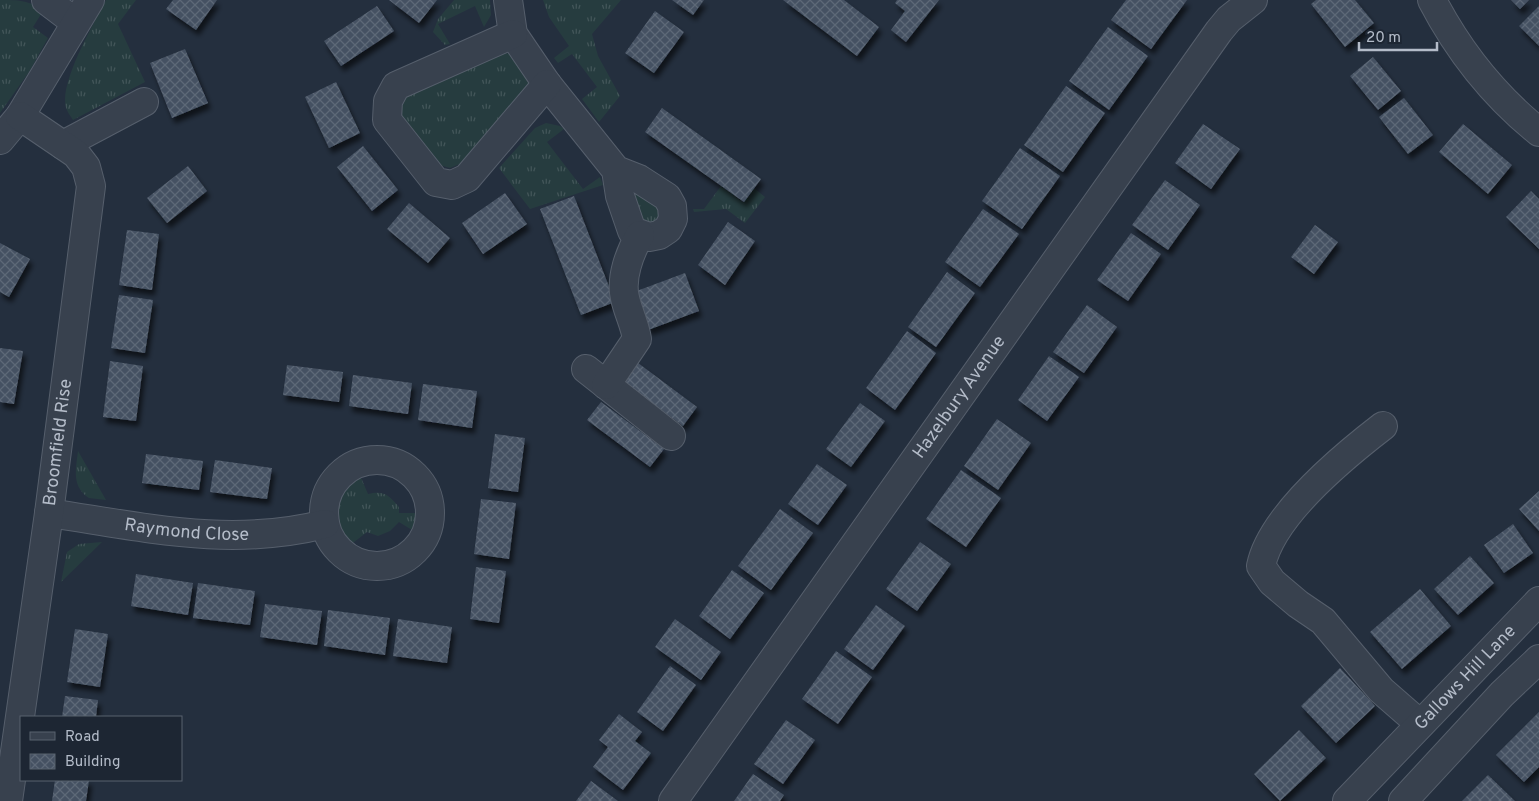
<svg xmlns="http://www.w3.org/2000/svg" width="1539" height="801" font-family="Overpass,sans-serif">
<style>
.grass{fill:url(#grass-tufts)}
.building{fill:url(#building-cross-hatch);filter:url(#shadow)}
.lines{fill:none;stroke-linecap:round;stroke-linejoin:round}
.minor-casing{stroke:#565f6c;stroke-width:30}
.minor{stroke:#38414e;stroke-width:28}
.labels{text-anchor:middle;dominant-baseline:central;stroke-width:4.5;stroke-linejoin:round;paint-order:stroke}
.street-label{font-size:18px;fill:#b4bcc9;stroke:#1d2633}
</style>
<defs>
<pattern id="grass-tufts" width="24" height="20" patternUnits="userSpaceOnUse" patternTransform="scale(1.25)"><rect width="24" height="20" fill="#263c3f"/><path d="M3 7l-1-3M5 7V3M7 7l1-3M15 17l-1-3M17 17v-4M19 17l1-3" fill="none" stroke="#435659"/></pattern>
<pattern id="building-cross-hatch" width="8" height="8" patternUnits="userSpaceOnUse" patternTransform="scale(1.25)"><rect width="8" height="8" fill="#455162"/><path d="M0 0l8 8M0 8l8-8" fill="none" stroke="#5d6877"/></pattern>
<filter id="shadow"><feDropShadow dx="3" dy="5.5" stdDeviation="2.5" flood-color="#0009"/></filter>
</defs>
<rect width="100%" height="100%" fill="#242f3e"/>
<path class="grass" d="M0 0C19 0 29 0 43 11L33 27 48 38 29 72 0 113Z
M106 0H136L118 24 145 82 73 120C71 117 68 113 67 110 56 87 95 22 106 0Z
M454 0H490L491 15 484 27 475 6 438 24 450 44 445 45 433 32 438 19Z
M543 0H621L592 34 598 56 620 96 599 122 582 99 597 87 572 54 558 63 554 58 569 46 549 17Z
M501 52 515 55 531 76 528 88 521 100 462 163 450 168 436 164 398 116 404 94Z
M546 123 560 126 564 129 547 142 583 189 600 177 603 185 530 209 499 168 535 128Z
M721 186 743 202 754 188 765 197 745 223 726 209 694 212 693 209H704Z
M629 189 661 207 663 222 642 226Z
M78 451 106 500 89 498C71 486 76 469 78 451Z
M359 473 368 494C384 490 389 495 399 507V513H422L417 533 399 522 390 531 378 536 367 532 349 546C326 517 331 495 359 473Z
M102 542 61 582 67 552 79 544Z"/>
<path class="building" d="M173 0H217L196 30 166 9Z
M389 0H437L419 23Z
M672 0H704L693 15Z
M783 0H844L879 27 857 56Z
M897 0H939L906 42 891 30 905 11 895 3Z
M1126 0H1187L1151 49 1111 20Z
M1316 0H1355L1374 23 1345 47 1311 4Z
M1511 0H1529L1520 9Z
M377 6 394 31 341 66 324 41Z
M1539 6V46L1519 26Z
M655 11 684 32 654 73 625 53Z
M1108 27 1148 56 1109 110 1069 81Z
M185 49 208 103 172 118 150 63Z
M1373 57 1401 91 1378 110 1350 76Z
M336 82 360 133 329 148 305 97Z
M1066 86 1105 113 1063 172 1024 145Z
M1404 98 1433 135 1408 154 1379 117Z
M662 108 761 179 744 202 645 132Z
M1203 124 1240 149 1211 189 1175 163Z
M1463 124 1512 165 1488 194 1439 152Z
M363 146 398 190 372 211 337 167Z
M1020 148 1060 176 1022 229 982 201Z
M188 166 207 191 167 223 147 198Z
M1165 180 1200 205 1168 250 1132 225Z
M1531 191 1539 199V249L1506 217Z
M505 193 527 224 483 254 462 223Z
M574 196 615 302 581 315 540 209Z
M409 203 450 238 428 263 387 229Z
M983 209 1019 234 980 287 945 262Z
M728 222 755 241 725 285 698 265Z
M1315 225 1338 242 1314 274 1291 257Z
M127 230 159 234 152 290 119 285Z
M1131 233 1161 254 1128 301 1097 280Z
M0 243 30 259 9 297 0 292Z
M947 272 975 293 936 347 908 327Z
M685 273 699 311 648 330 634 292Z
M119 295 153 300 145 353 111 348Z
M1087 305 1117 327 1084 373 1053 352Z
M907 331 936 353 895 410 866 388Z
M0 348 23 351 14 404 0 402Z
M1049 356 1079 377 1047 421 1018 400Z
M634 360 697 407 683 426 620 379Z
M110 361 143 366 136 421 103 417Z
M287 365 343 372 339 402 283 395Z
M353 375 412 383 408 414 349 406Z
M423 384 477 391 472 428 418 420Z
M601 402 664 449 650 467 587 420Z
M860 403 885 421 851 467 826 449Z
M997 419 1031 443 998 490 964 466Z
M495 434 525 438 518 492 488 488Z
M146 454 203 461 199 490 142 483Z
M215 460 272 468 267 499 210 492Z
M817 464 847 485 818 525 788 504Z
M961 470 1001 498 966 547 926 519Z
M1539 491V531L1519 509Z
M481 499 516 503 509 559 474 554Z
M780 509 813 533 771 590 738 566Z
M1513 524 1533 553 1504 573 1484 545Z
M920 542 951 564 917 611 886 589Z
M1470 556 1494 583 1458 615 1434 589Z
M476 567 506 571 499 623 470 619Z
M732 570 764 593 730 639 699 616Z
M136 574 193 583 188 615 131 606Z
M198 583 255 591 250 625 193 618Z
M1420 589 1451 626 1402 669 1370 632Z
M265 604 322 611 317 645 260 637Z
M876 605 905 626 873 670 844 649Z
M328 610 390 618 385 655 324 646Z
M398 619 452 627 447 663 393 656Z
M675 619 721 652 701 680 655 647Z
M75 629 108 634 100 687 67 682Z
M836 651 872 677 838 724 802 699Z
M670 666 696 685 663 731 637 712Z
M1340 668 1375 706 1336 743 1301 706Z
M65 696 98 700 96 717H62Z
M1539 712V767L1524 782 1496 755Z
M619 714 642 732 635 741 651 753 623 790 593 767 608 747 599 740Z
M786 720 815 740 783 784 754 764Z
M1299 730 1326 758 1280 801 1254 774Z
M753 774 784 795 780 801H734Z
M1488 775 1515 801H1462Z
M55 780H89L86 801H52Z
M591 781 618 801H576Z"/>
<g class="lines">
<g class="minor-casing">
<g id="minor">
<path d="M46 0 75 22"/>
<path d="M508 0 513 34 547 84 616 170 639 179 667 197 672 206 673 219 668 229 659 235 649 237 632 231 620 196 616 170"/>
<path d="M1432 0C1459 52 1493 95 1539 132"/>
<path d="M513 34 396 86 388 101 387 120 436 182 452 185 467 178 547 84"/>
<path d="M0 140 20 116 90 0"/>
<path d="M63 145 144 102"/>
<path d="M586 369 671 436"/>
<path d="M606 385 637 339C635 325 628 312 625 298 620 278 630 252 640 235"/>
<path d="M1383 426C1344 456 1271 516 1261 566L1272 582 1298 604 1323 621 1381 690 1420 724"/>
<circle cx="377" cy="513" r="53"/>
<path id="s1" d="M49 513C144 527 230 548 325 524"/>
<path id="s2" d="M8 801 49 513 91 186 86 167 76 154 20 116"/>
<path id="s3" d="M673 801 1219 31 1229 19 1253 0"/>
<path id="s4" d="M1347 801 1539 601"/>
<path d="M1403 801 1502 694 1539 659"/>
</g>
</g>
<use href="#minor" class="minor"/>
</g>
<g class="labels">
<g class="street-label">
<text stroke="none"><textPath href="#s3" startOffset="495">Hazelbury Avenue</textPath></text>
<text stroke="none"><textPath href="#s2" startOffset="362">Broomfield Rise</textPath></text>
<text stroke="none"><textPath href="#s1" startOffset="139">Raymond Close</textPath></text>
<text stroke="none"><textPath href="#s4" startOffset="171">Gallows Hill Lane</textPath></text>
</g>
</g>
<rect x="20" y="716" width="162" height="65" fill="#1d2633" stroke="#59626f"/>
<rect x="30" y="732" width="25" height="8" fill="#38414e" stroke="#59626f"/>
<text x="65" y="741" font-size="15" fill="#b4bcc9">Road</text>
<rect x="30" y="754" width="25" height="15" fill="url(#building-cross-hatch)" stroke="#59626f"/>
<text x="65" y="766" font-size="15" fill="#b4bcc9">Building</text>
<path d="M1359 42v8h78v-8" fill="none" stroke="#b4bcc9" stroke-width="2.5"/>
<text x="1366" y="42" font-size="15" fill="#b4bcc9" stroke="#1d2633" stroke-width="4" paint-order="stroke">20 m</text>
</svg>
